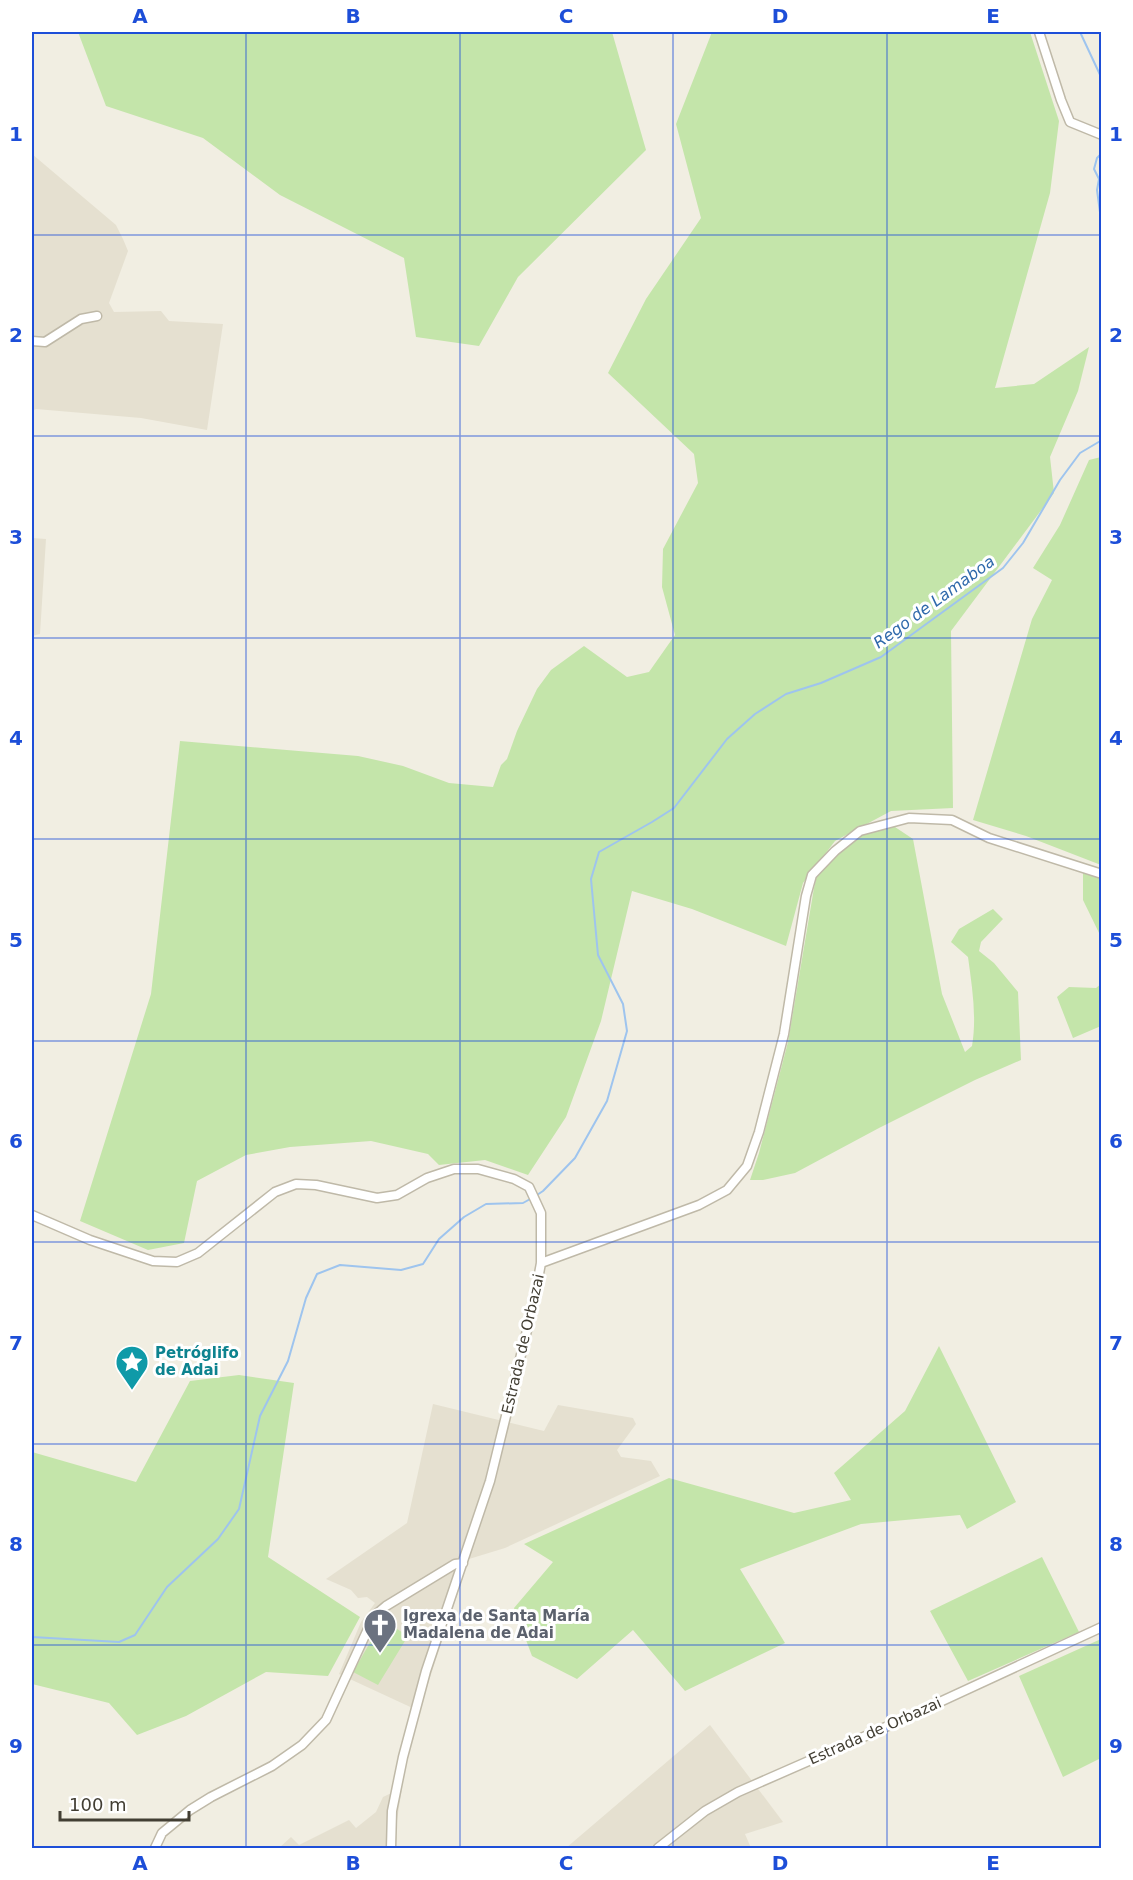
<svg xmlns="http://www.w3.org/2000/svg" width="1133" height="1880" font-family="'DejaVu Sans',sans-serif">
<style>
.residential{fill:#e5e0d0}
.green{fill:#c4e5aa}
.lines{fill:none;stroke-linecap:round;stroke-linejoin:round}
.stream{stroke:#9ec4ee;stroke-width:2}
.street-casing{stroke:#bfb9a8;stroke-width:11}
.street{stroke:#fff;stroke-width:8}
.grid{fill:none;stroke:#1d4ed8;stroke-width:1.5;stroke-opacity:0.55}
.labels{text-anchor:middle;dominant-baseline:central;stroke-width:6;stroke-linejoin:round;paint-order:stroke}
.street-label{font-size:15px;fill:#423e33;stroke:#fff}
.culture-label{font-size:15px;font-weight:bold;fill:#0d838f;stroke:#fff;text-anchor:start}
.worship-label{font-size:15px;font-weight:bold;fill:#5b616d;stroke:#fff;text-anchor:start}
.water-label{font-size:16px;font-style:italic;fill:#2f69ab;stroke:#fff}
.neatline{fill:none;stroke:#1d4ed8;stroke-width:2}
.grid-label{font-size:20px;text-anchor:middle;font-weight:bold;fill:#1d4ed8}
</style>
<rect width="100%" height="100%" fill="#f1eee2"/>
<path class="residential" d="M32 154 116 225 123 239 128 251 109 303 114 312 161 311 169 321 223 324 207 430 141 418 36 409 32 411Z
M32 538 46 539 40 634 32 636Z
M433 1404 544 1431 558 1405 633 1418 636 1424 617 1450 621 1457 651 1461 660 1476 505 1548 469 1559 419 1711 339 1674 361 1622 375 1603 367 1597 358 1598 351 1590 326 1579 407 1523Z
M710 1725 783 1822 745 1834 751 1848H566Z
M402 1788 394 1840 395 1848H279L291 1837 299 1845 349 1820 356 1828 376 1812 383 1797Z"/>
<path class="green" d="M78 32H612L646 150 518 277 479 346 416 337 404 258 280 195 203 138 106 106Z
M712 32H1030L1059 121 1050 193 995 388 1034 384 1089 347 1078 391 1050 457 1054 493 951 631 953 808 891 811 835 841 803 883 786 946 692 909 632 891 601 1021 566 1117 528 1175 485 1160 439 1165 428 1154 371 1141 290 1147 246 1155 197 1181 184 1243 148 1250 80 1221 151 994 180 741 358 756 403 766 449 783 493 787 501 765 507 759 517 731 537 689 551 670 584 646 627 677 649 672 675 635 662 587 663 549 698 483 694 454 608 373 646 299 701 218 676 124Z
M1101 457H1102L1101 865 1026 836 973 820 1032 619 1052 580 1033 568 1060 525 1089 460Z
M892 825 913 839 942 994 965 1052 972 1046C977 1017 972 987 968 957L951 942 959 929 993 909 1003 919 981 942 979 951 994 963 1018 992 1021 1060 975 1080 879 1128 795 1173 763 1180H750L759 1153 788 1042 814 888 818 871 856 836Z
M1083 872 1101 878V937L1083 900Z
M1101 984V1026L1073 1038 1057 997 1069 987 1096 988Z
M939 1346 1016 1502 967 1529 960 1515 861 1524 740 1569 785 1643 685 1691 633 1630 577 1679 532 1656 514 1608 553 1562 524 1544 669 1478 794 1513 851 1500 834 1473 905 1411Z
M239 1375 294 1383 268 1557 360 1617 328 1676 266 1672 186 1716 137 1735 109 1703 32 1684V1452L136 1482 190 1381Z
M1042 1557 1079 1632 968 1681 930 1611Z
M383 1620 408 1636 378 1685 353 1672Z
M1101 1639V1758L1063 1777 1019 1676Z"/>
<g class="lines">
<path class="stream" d="M1080 32 1102 79
M1102 153 1097 158 1094 169 1099 179 1097 190 1102 227
M1102 364V366
M537 1195 543 1191 575 1158 607 1101 627 1031 623 1004 598 955 591 879 599 852 652 822 674 808 727 739 755 714 786 694 821 683 881 657 1003 568 1023 543 1060 480 1080 453 1102 440
M32 1637 119 1642 135 1635 167 1587 218 1539 239 1509 260 1416 288 1361 306 1298 317 1274 340 1265 401 1270 423 1264 439 1239 464 1217 486 1204 523 1203 532 1198"/>
<g class="street-casing">
<path id="street" d="M1039 32 1061 100 1070 122 1102 135
M32 341 45 342 81 319 97 316
M32 1215 90 1240 153 1261 177 1262 198 1253 275 1192 296 1184 316 1185 377 1198 397 1195 427 1178 454 1169H478L514 1179 529 1187 541 1213V1263L533 1306 490 1481 426 1671 403 1757 392 1811 391 1848
M541 1263 699 1205 727 1190 747 1166 759 1132 784 1034 806 896 812 875 835 851 860 831 909 818 952 820 989 838 1102 874
M155 1848 162 1833 190 1810 211 1797 272 1766 302 1745 326 1720 374 1616 386 1606 455 1564 463 1563
M658 1848 705 1811 738 1792 877 1731 1102 1627"/>
</g>
<use href="#street" class="street"/>
</g>
<path class="grid" d="M246 32V1848M460 32V1848M673 32V1848M887 32V1848M32 235H1102M32 436H1102M32 638H1102M32 839H1102M32 1041H1102M32 1242H1102M32 1444H1102M32 1645H1102"/>
<defs>
<g id="sight-pin" transform="scale(1.725)"><path d="M0 17L-7.5 6A9.5 9.5 0 1 1 7.5 6Z" fill="#0f9aa8" stroke="#fff"/><path d="M0-6L1.8-2.2L6-1.7L2.9 1.2L3.7 5.4L0 3.3L-3.7 5.4L-2.9 1.2L-6-1.7L-1.8-2.2Z" fill="#fff"/></g>
<g id="church-pin" transform="scale(1.725)"><path d="M0 17L-7.5 6A9.5 9.5 0 1 1 7.5 6Z" fill="#6b7280" stroke="#fff"/><path d="M-1.2-6h2.4v3.5h3.3v2.4h-3.3V6h-2.4V-.1h-3.3v-2.4h3.3Z" fill="#fff"/></g>
</defs>
<g fill-rule="evenodd">
<use href="#sight-pin" x="132" y="1362"/>
<use href="#church-pin" x="380" y="1625"/>
</g>
<g class="labels">
<g class="street-label">
<text transform="translate(523 1344) rotate(-77)">Estrada de Orbazai</text>
<text transform="translate(875 1731) rotate(-24)">Estrada de Orbazai</text>
</g>
<g class="culture-label">
<text x="155" y="1353">Petróglifo<tspan x="155" dy="17">de Adai</tspan></text>
</g>
<g class="worship-label">
<text x="403" y="1616">Igrexa de Santa María<tspan x="403" dy="17">Madalena de Adai</tspan></text>
</g>
<g class="water-label">
<text transform="translate(934 602) rotate(-36)">Rego de Lamaboa</text>
</g>
</g>
<rect width="1133" height="1880" fill="none" stroke="#ffffff" stroke-width="66"/>
<path d="M60 1811v9h129v-9" fill="none" stroke="#423e33" stroke-width="3"/>
<text x="69" y="1811" font-size="18" fill="#423e33" stroke="#ffffff" stroke-width="4.5" paint-order="stroke">100 m</text>
<rect x="33" y="33" width="1067" height="1814" class="neatline"/>
<g class="grid-label">
<text x="140" y="23">A</text>
<text x="353" y="23">B</text>
<text x="566" y="23">C</text>
<text x="780" y="23">D</text>
<text x="993" y="23">E</text>
<text x="16" y="141">1</text>
<text x="1116" y="141">1</text>
<text x="16" y="342">2</text>
<text x="1116" y="342">2</text>
<text x="16" y="544">3</text>
<text x="1116" y="544">3</text>
<text x="16" y="745">4</text>
<text x="1116" y="745">4</text>
<text x="16" y="947">5</text>
<text x="1116" y="947">5</text>
<text x="16" y="1148">6</text>
<text x="1116" y="1148">6</text>
<text x="16" y="1350">7</text>
<text x="1116" y="1350">7</text>
<text x="16" y="1551">8</text>
<text x="1116" y="1551">8</text>
<text x="16" y="1753">9</text>
<text x="1116" y="1753">9</text>
<text x="140" y="1870">A</text>
<text x="353" y="1870">B</text>
<text x="566" y="1870">C</text>
<text x="780" y="1870">D</text>
<text x="993" y="1870">E</text>
</g>
</svg>
